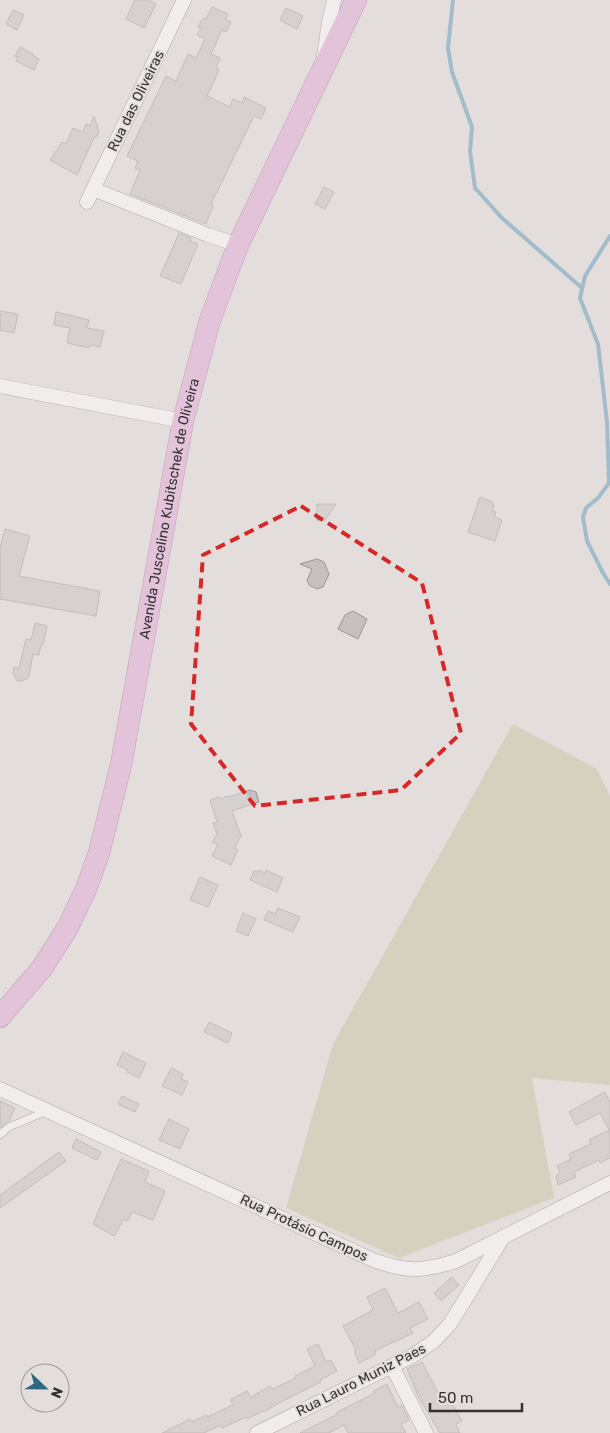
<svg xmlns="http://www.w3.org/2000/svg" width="610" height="1433" font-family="Rubik,sans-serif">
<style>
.green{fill:#c0c299}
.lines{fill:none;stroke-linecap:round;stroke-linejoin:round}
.stream{stroke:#5292b6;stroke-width:4}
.building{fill:#c5c0bf;stroke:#9a9695}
.lane-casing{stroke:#6f6b69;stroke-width:8}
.street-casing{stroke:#6f6b69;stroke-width:15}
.primary-casing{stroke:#99538c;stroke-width:22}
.lane{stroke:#fff;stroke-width:7}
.street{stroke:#fff;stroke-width:14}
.primary{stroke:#e3a3d7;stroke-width:21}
.marked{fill:none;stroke:#d62828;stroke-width:4;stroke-dasharray:10 6;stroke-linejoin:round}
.labels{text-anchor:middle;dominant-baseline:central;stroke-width:4;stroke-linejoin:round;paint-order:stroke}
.street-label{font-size:14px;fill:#333231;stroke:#e3dedc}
</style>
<rect width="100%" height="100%" fill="#e3dedc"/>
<path class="green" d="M513 724 597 769 610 796V1085L532 1078 554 1198 399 1258 286 1208 333 1044Z"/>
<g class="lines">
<path class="stream" d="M453 0 448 48 452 72 472 127 470 151 475 188 502 218 582 288
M610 236 585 276 580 298 598 344 607 422 609 483 598 498 586 508 583 517 587 541 603 573 610 584"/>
</g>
<path class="building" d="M135 0H149L156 4 144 28 126 19Z
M212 7 228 14 225 19 231 22 226 32 222 30 211 54 220 58 216 68 219 70 207 96 230 107 233 99 242 103 244 97 266 108 261 119 254 116 211 204 213 206 206 224 130 194 140 170 135 168 138 161 127 156 166 76 176 81 188 54 196 58 205 39 197 35 201 28 198 27 203 18 206 19Z
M286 8 303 16 297 29 280 20Z
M13 10 24 15 17 30 6 24Z
M20 47 33 54 32 55 39 59 34 70 16 61 18 57 15 56Z
M94 116 99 132 97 136 94 138 77 175 50 160 62 142 66 144 73 128 83 132 86 124 90 126Z
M324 187 334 192 325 209 315 204Z
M179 233 191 238 190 241 198 244 181 284 160 276Z
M0 311 18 314 14 333 0 330Z
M56 312 89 320 87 328 104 331 100 347 90 345 89 348 67 343 70 328 54 325Z
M480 497 493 502 492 504 494 505 492 511 496 512 494 517 502 520 495 541 468 532Z
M317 504H336L325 520H317Z
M5 529 30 536 19 576 100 591 96 616 0 599V548Z
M317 559 324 562 329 574 323 587 317 589 309 585 307 580 312 569 300 564Z
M353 611 367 619 358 639 338 629 345 615Z
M35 623 47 626 43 645H41L39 655 33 654 29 677 22 681H17L13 673 14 667 19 668 26 639 31 640Z
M250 790 256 792 259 802 232 811 241 836 235 848 238 850 231 865 212 856 218 844 212 842 217 834 213 823 217 822 210 800 219 797 220 799 227 796 228 797Z
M259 870 265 873 266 870 283 878 277 892 250 880 254 871 258 872Z
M200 877 218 885 208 907 190 900Z
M278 908 300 917 293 932 264 920 268 911 275 914Z
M243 913 256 919 248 936 236 931Z
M209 1022 232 1033 228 1043 204 1032Z
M123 1052 146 1063 139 1078 127 1072 128 1070 117 1065Z
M171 1068 183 1074 181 1079 188 1082 182 1095 162 1086Z
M605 1092 610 1102V1158L600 1163 599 1160 574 1172 576 1177 558 1185 556 1176 560 1173 557 1166 571 1159 569 1154 591 1144 589 1140 609 1130 600 1113 576 1125 569 1112Z
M122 1096 139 1104 135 1112 118 1104Z
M0 1101 15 1108 9 1121 0 1128Z
M169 1119 189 1129 180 1149 159 1140Z
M76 1139 101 1152 97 1160 72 1148Z
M59 1152 66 1161 0 1208V1195Z
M121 1159 149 1171 145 1182 165 1191 153 1220 132 1212 128 1221 124 1219 114 1236 93 1224Z
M452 1277 459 1285 441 1301 434 1293Z
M385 1288 398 1313 419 1302 428 1319 410 1328 413 1333 375 1351 376 1353 373 1356 359 1363 354 1351 356 1350 343 1326 373 1310 367 1297Z
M318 1344 326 1362 331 1360 337 1371 320 1380 321 1382 279 1403 264 1412 263 1411 247 1419 246 1417 222 1428 221 1425 204 1433H162L190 1419 192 1422 206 1415 207 1417 233 1405 230 1400 247 1391 251 1397 270 1386 272 1389 296 1378 295 1376 315 1366 307 1349Z
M422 1362 444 1404 451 1401 462 1421 456 1424 460 1433H440L418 1396 407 1369Z
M387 1384 398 1407 402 1405 409 1420 401 1424 406 1433H348L344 1425 329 1433H300L338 1414 337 1412 375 1393 374 1391Z"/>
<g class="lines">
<g class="lane-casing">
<path id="lane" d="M0 1135 9 1127 47 1111"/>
</g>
<g class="street-casing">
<path id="street" d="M324 56 329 22 334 0
M93 189 208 235 238 245
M87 202 184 0
M0 386 183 421
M0 1089 373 1260C407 1272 422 1272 456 1261L610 1183
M392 1366 426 1433
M257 1433 414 1355 434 1341 450 1324 502 1239"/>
</g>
<g class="primary-casing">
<g id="primary">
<path id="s1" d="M0 1017 42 968 68 927 86 889 99 853 121 765 183 421 210 320 238 245 356 0"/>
</g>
</g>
<use href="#lane" class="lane"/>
<use href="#street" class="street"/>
<use href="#primary" class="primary"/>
</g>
<path d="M0 0H610V1433H0ZM301 506 422 583 461 733 401 790 255 806 191 724 203 555Z" fill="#e3dedc" fill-opacity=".55" fill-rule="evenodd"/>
<path class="marked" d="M301 506 422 583 461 733 401 790 255 806 191 724 203 555Z"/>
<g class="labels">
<g class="street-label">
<text transform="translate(136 101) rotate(-64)">Rua das Oliveiras</text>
<text stroke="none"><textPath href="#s1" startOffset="545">Avenida Juscelino Kubitschek de Oliveira</textPath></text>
<text transform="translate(304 1228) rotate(25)">Rua Protásio Campos</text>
<text transform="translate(361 1380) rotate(-27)">Rua Lauro Muniz Paes</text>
</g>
</g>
<g transform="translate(45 1388) rotate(112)"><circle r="24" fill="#e3dedc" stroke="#9d9998"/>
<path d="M0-4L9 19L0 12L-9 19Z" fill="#306882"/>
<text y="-8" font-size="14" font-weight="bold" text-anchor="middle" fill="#333231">N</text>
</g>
<path d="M430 1403v8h92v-8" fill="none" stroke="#333231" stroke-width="2.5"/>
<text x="438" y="1403" font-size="15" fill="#333231" stroke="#e3dedc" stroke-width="4" paint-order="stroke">50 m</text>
</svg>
